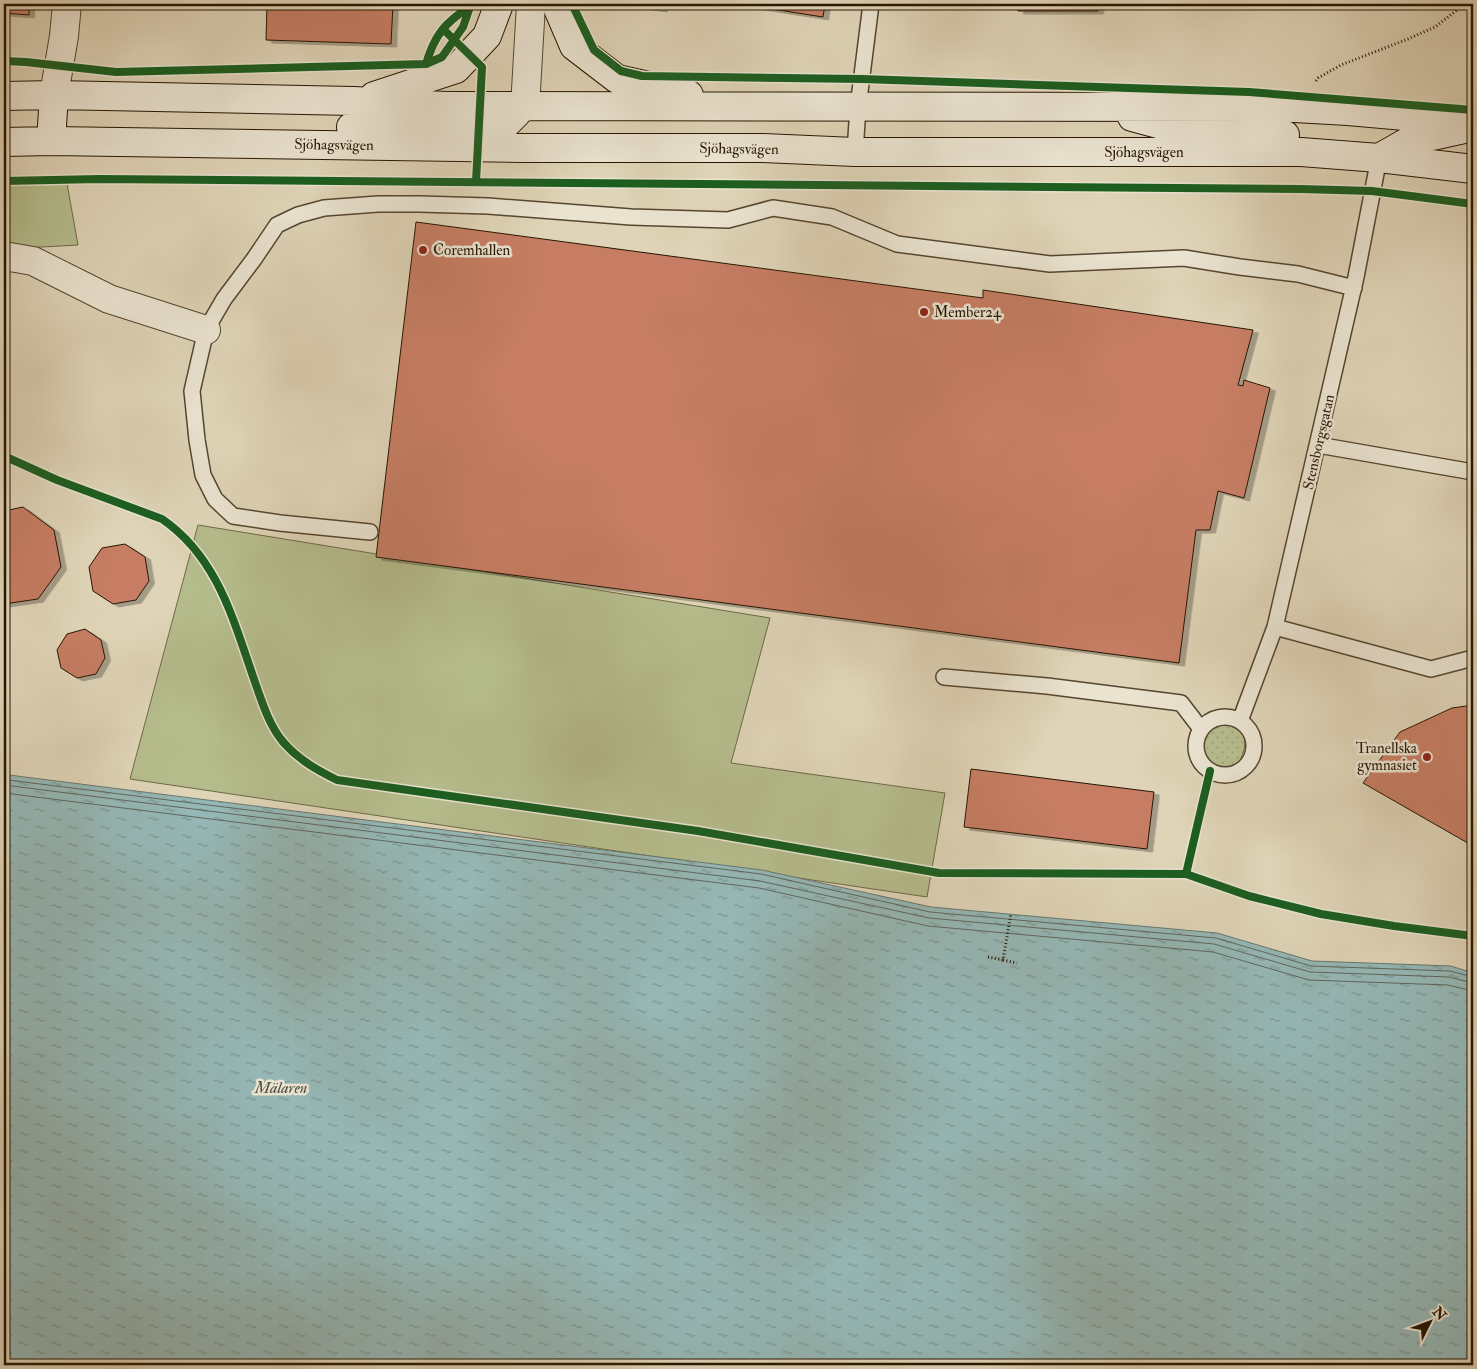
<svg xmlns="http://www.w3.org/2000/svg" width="1477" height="1369" font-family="'IM FELL Double Pica',serif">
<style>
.grass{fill:url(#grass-dots);stroke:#6e6947}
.green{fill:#b5bc8c;stroke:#6e6947}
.water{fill:url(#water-ripples);stroke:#69776d}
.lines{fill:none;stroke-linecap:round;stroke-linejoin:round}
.shore{stroke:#5e665c;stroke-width:1}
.building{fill:#c67d63;stroke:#271602;filter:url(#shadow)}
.service-casing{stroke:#55462f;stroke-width:18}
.minor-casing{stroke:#55462f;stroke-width:30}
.tertiary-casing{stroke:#55462f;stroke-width:30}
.secondary-casing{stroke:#271602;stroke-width:30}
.path{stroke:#271602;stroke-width:3;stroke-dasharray:1 2.5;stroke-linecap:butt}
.service{stroke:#eae3d0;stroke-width:15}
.minor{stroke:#eae3d0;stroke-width:28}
.tertiary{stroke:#eae3d0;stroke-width:28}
.secondary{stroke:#eae3d0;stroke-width:28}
.cycleway-casing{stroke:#eae3d0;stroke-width:11}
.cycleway{stroke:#1b5e20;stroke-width:8}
.poi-dot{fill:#8f2418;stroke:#eae3d0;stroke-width:2}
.labels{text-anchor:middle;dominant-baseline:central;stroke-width:5;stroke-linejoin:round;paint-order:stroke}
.street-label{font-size:15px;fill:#271602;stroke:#eae3d0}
.poi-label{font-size:15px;fill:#271602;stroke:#eae3d0;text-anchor:start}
.water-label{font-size:16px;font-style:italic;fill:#4e4e41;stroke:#eae3d0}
</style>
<defs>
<pattern id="grass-dots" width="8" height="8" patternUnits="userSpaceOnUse" patternTransform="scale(1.25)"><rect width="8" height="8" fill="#b5bc8c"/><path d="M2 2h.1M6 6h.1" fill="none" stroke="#9ca177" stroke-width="1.8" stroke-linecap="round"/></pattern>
<pattern id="water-ripples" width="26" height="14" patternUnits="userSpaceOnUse" patternTransform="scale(1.25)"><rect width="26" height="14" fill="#95b7b5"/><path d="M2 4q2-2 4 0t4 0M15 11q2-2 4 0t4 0" fill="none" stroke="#7a9491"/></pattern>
<filter id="shadow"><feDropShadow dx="5.5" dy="3" stdDeviation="0" flood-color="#0004"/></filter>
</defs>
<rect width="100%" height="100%" fill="#dfd4b7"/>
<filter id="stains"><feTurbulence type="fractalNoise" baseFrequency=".004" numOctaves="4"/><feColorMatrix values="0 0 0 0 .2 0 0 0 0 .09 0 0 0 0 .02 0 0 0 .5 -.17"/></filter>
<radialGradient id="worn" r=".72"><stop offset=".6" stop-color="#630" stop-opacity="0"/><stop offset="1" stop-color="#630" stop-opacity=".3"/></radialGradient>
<path class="grass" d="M1219 721C1247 729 1250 737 1239 764 1203 784 1191 733 1219 721Z"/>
<path class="green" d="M66 178 78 245 4 249V180Z
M198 525 770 618 731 763 945 793 927 897 130 779Z"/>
<path class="water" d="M4 770 9 775 762 870 931 907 1217 933 1312 961 1451 966 1473 973V1365H4Z"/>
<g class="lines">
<path class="shore" d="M4 777 8 780 761 874 930 912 1216 938 1311 966 1450 971 1473 977
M4 785 760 881 929 918 1214 944 1310 972 1449 977 1473 983
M4 793 759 888 928 926 1213 952 1309 980 1448 985 1473 991"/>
</g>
<path class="building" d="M4 4H29V15L4 13Z
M267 4H393L391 44 266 40Z
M626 4H663L662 9Z
M740 4H825L823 17Z
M1018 4H1098V11H1018Z
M416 222 983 298V290L1253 330 1238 385 1243 386 1244 380 1270 388 1244 498 1218 491 1210 530H1196L1179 663 376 557Z
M23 507 54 530 61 567 38 599 4 604V511Z
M125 544 145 557 149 581 136 600 113 604 93 591 89 567 102 548Z
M85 629 101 640 105 658 96 674 77 678 61 668 57 650 67 634Z
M1473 705V846L1363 783 1400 732 1452 708Z
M971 769 1154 792 1147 849 964 827Z"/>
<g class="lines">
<g class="service-casing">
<path id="service" d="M855 152 858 107 871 4
M1318 445 1473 472
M370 532 280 523 233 516 215 499 203 475 197 440 192 391 206 330 224 299 254 259 277 225 298 215 324 208 378 204H419L488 206 631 217 728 220 773 208 832 217 897 244 1050 264 1184 258 1240 267 1298 274 1354 288
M1275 627 1431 669 1473 658
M944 677 1047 686 1181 703 1201 729
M1196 746a29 29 0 1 1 58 0a29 29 0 1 1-58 0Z
M1240 721 1275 627 1356 277 1379 158"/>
</g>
<g class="minor-casing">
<path id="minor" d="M54 95 64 36 67 4
M4 256 33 261 109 299 206 330"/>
</g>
<g class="tertiary-casing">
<path id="tertiary" d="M525 107 531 4"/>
</g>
<g class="secondary-casing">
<path id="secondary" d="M556 4 574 46 617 79 689 95
M4 96 54 95 354 101 445 106 1277 107 1348 111 1473 122
M374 96 456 69 487 36 499 4
M1132 117 1184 131 1285 135
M351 127 505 125 516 114
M51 141 54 95
M4 142 51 141 522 148H763L855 152H1301L1379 158 1473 169
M1379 158 1409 141 1464 129"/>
</g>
<path class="path" d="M1316 81 1318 78 1341 65 1408 39 1435 27 1457 10 1459 4
M988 957 1003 960 1011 913
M1003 960 1017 963"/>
<use href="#service" class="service"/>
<use href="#minor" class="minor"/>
<use href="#tertiary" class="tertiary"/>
<use href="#secondary" class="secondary"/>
<g class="cycleway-casing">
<path id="cycleway" d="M572 4 594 50 621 71 642 76 862 79 1249 92 1473 110
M443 29 482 67 476 182
M4 61 26 62 116 72 426 64 442 57 463 27 471 4
M426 64C434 37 444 23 468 8
M4 181 99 179 1301 189 1372 191 1473 204
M4 456 57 480 162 519C219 558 234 623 256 685 263 705 270 727 284 743 299 760 317 770 337 780L698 831 939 873 1186 874 1249 896 1321 914 1394 926 1473 936
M1186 874 1210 771"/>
</g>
<use href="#cycleway" class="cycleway"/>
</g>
<g class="poi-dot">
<circle cx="423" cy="250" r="5"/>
<circle cx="924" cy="312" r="5"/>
<circle cx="1427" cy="757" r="5"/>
</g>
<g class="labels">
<g class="street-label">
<text transform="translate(334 145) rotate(1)">Sjöhagsvägen</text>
<text transform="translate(739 149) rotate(1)">Sjöhagsvägen</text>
<text x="1144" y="152">Sjöhagsvägen</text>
<text transform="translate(1319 442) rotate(-77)">Stensborgsgatan</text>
</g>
<g class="poi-label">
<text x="433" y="250">Coremhallen</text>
<text x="934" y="312">Member24</text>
<text x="1417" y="748" text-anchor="end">Tranellska<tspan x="1417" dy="17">gymnasiet</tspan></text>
</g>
<g class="water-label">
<text x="281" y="1088">Mälaren</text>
</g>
</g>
<rect width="1477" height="1369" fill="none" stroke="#dfd4b7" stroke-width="20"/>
<rect x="5" y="5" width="1467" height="1359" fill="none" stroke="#271602" stroke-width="2.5"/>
<rect x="10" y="10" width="1457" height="1349" fill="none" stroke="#271602"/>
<g transform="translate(1430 1322) rotate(48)" stroke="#eae3d0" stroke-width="4" paint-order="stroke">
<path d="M0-4L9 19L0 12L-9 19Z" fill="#271602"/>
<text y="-8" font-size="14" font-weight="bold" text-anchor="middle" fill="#271602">N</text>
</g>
<rect width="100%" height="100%" filter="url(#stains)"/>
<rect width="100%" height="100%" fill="url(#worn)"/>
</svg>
